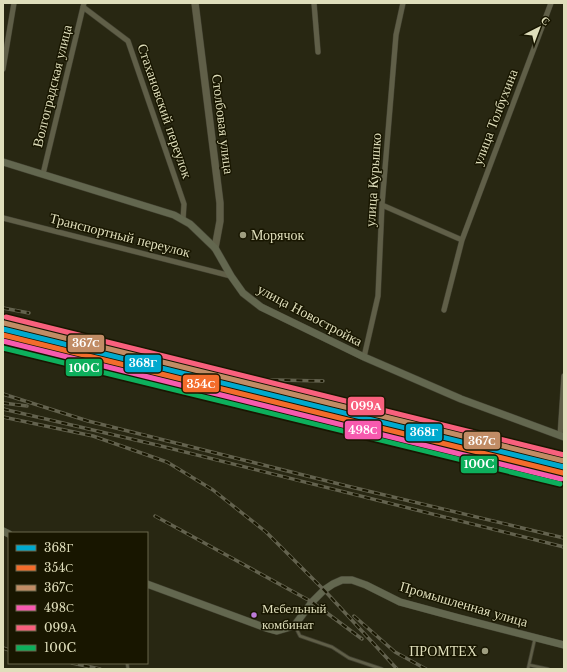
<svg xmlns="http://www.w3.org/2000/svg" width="567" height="672" font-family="'Libre Baskerville',serif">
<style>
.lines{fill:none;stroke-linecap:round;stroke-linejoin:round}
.service-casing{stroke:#424131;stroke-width:4}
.minor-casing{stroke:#424131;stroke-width:6}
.tertiary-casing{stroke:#424131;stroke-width:8}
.secondary-casing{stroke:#424131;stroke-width:8}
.service{stroke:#605f48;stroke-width:2.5}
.minor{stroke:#605f48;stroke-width:5}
.tertiary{stroke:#605f48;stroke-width:7}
.secondary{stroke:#63674f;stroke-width:7}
.rail-casing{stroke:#63624e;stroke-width:3.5}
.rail{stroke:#181600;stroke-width:2;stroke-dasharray:6;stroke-linecap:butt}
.rail-1-casing{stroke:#181600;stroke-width:8}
.rail-2-casing{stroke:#181600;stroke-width:8}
.rail-3-casing{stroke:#181600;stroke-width:8}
.rail-4-casing{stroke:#181600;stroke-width:8}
.rail-5-casing{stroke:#181600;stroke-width:8}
.rail-6-casing{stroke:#181600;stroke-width:8}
.rail-1{stroke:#00a9ce;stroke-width:5}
.rail-2{stroke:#f36c2b;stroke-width:5}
.rail-3{stroke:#c18c65;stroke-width:5}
.rail-4{stroke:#f75aaf;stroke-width:5}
.rail-5{stroke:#f8607d;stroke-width:5}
.rail-6{stroke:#0daf5c;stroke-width:5}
.poi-dot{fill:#9f9e80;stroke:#181600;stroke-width:1.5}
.bus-dot{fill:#bd7bd9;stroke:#181600;stroke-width:1.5}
.labels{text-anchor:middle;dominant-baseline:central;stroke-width:3;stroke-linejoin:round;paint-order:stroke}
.bus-label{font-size:13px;fill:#dfdebb;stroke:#181600;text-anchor:start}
.street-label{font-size:14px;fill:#dfdebb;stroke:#181600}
.poi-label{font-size:14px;fill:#dfdebb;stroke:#181600;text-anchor:start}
.line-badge{stroke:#181600;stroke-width:1.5}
.badge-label{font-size:11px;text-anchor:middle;font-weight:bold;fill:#fff}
</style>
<rect width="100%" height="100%" fill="#282712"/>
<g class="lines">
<g class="service-casing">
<path id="service" d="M295 626 300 636 332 647 349 658 382 669
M127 663 128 669
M529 665 548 669
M528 669 535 638"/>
</g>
<g class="minor-casing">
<path id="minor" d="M314 3 318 52
M83 7 128 41 184 204 183 220
M3 69 14 3
M43 174 84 3
M382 205 462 240
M3 218 231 276
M444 310 462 240 551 3
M364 357 378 296 382 205 396 35 403 3
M560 436 564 376"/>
</g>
<g class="tertiary-casing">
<path id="tertiary" d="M195 3 220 203V221L215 248"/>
</g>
<g class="secondary-casing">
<path id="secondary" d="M3 162 174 215 190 224 215 248 231 276 243 293 261 307 364 357 461 399 564 437
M3 531 9 534
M147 584 266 628 277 631 294 626 312 602 324 590 333 584 342 580H352L366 585 400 602 459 618 564 645"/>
</g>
<use href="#service" class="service"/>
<use href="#minor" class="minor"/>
<use href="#tertiary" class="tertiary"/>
<use href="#secondary" class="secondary"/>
<g class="rail-casing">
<path id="rail" d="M3 308 29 313
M3 316 26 320
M3 323 238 379 323 381
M3 394 88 421 347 486 564 538
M3 403 27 406
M3 409 157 445 564 547
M3 417 93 436 167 462 213 490 266 532 324 590 397 669
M155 516 312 602 362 639
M354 616 395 652 426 669
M3 648 9 650
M72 663 100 669"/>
</g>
<use href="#rail" class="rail"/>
<g class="rail-1-casing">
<path id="rail-1" d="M3 329 564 467"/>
</g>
<g class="rail-2-casing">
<path id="rail-2" d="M3 335 563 473"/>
</g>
<g class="rail-3-casing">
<path id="rail-3" d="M4 323 564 461"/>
</g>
<g class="rail-4-casing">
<path id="rail-4" d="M3 341 561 479"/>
</g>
<g class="rail-5-casing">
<path id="rail-5" d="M6 317 564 455"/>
</g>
<g class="rail-6-casing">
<path id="rail-6" d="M3 348 560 484"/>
</g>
<use href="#rail-1" class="rail-1"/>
<use href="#rail-2" class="rail-2"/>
<use href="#rail-3" class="rail-3"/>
<use href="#rail-4" class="rail-4"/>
<use href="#rail-5" class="rail-5"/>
<use href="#rail-6" class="rail-6"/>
</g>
<g class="poi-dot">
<circle cx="243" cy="235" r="4"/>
<circle cx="485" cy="651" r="4"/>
</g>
<circle class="bus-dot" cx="254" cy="615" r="3.5"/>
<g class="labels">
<g class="bus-label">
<text x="262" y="608">Мебельный<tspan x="262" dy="16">комбинат</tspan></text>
</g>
<g class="street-label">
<text transform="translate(52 86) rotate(-76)">Волгоградская улица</text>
<text transform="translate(165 111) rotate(71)">Стахановский переулок</text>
<text transform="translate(495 117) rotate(-69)">улица Толбухина</text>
<text transform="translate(223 124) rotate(83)">Столбовая улица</text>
<text transform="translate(373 180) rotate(-86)">улица Курышко</text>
<text transform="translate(120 235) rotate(14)">Транспортный переулок</text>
<text transform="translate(310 315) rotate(28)">улица Новостройка</text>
<text transform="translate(464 604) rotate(16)">Промышленная улица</text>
</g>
<g class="poi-label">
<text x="251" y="235">Морячок</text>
<text x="477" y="651" text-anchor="end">ПРОМТЕХ</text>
</g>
</g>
<g class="line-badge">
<rect x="67" y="334" width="38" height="19" rx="4" fill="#c18c65"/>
<rect x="124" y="354" width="38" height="19" rx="4" fill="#00a9ce"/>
<rect x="65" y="358" width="38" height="19" rx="4" fill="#0daf5c"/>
<rect x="182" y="374" width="38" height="19" rx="4" fill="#f36c2b"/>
<rect x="347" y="396" width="38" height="20" rx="4" fill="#f8607d"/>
<rect x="344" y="420" width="38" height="20" rx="4" fill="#f75aaf"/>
<rect x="405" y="423" width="38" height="19" rx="4" fill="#00a9ce"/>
<rect x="463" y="431" width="38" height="19" rx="4" fill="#c18c65"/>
<rect x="460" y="455" width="38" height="19" rx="4" fill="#0daf5c"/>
</g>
<g class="badge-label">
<text x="86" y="347">367С</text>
<text x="143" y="367">368Г</text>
<text x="84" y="372">100C</text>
<text x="201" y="388">354С</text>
<text x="366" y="410">099А</text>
<text x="363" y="434">498С</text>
<text x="424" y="436">368Г</text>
<text x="482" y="445">367С</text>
<text x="479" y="468">100C</text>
</g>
<rect width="567" height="672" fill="none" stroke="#dfdebb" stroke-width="8"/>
<rect x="8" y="532" width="140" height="132" fill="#181600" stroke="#68664b"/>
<rect x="16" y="545" width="20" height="6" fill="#00a9ce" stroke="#68664b"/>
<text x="44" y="552" font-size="12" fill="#dfdebb">368Г</text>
<rect x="16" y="565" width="20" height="6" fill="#f36c2b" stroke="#68664b"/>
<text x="44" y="572" font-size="12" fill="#dfdebb">354С</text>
<rect x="16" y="585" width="20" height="6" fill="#c18c65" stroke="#68664b"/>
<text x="44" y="592" font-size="12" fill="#dfdebb">367С</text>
<rect x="16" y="605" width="20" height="6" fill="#f75aaf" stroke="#68664b"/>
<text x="44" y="612" font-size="12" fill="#dfdebb">498С</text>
<rect x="16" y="625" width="20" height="6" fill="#f8607d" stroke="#68664b"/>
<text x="44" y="632" font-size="12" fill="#dfdebb">099А</text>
<rect x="16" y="645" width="20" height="6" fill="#0daf5c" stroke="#68664b"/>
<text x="44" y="652" font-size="12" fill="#dfdebb">100C</text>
<g transform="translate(539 28) rotate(42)" stroke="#181600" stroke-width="3" paint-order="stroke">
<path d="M0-3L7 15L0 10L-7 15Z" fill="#dfdebb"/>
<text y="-6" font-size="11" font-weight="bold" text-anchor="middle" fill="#dfdebb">С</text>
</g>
</svg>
